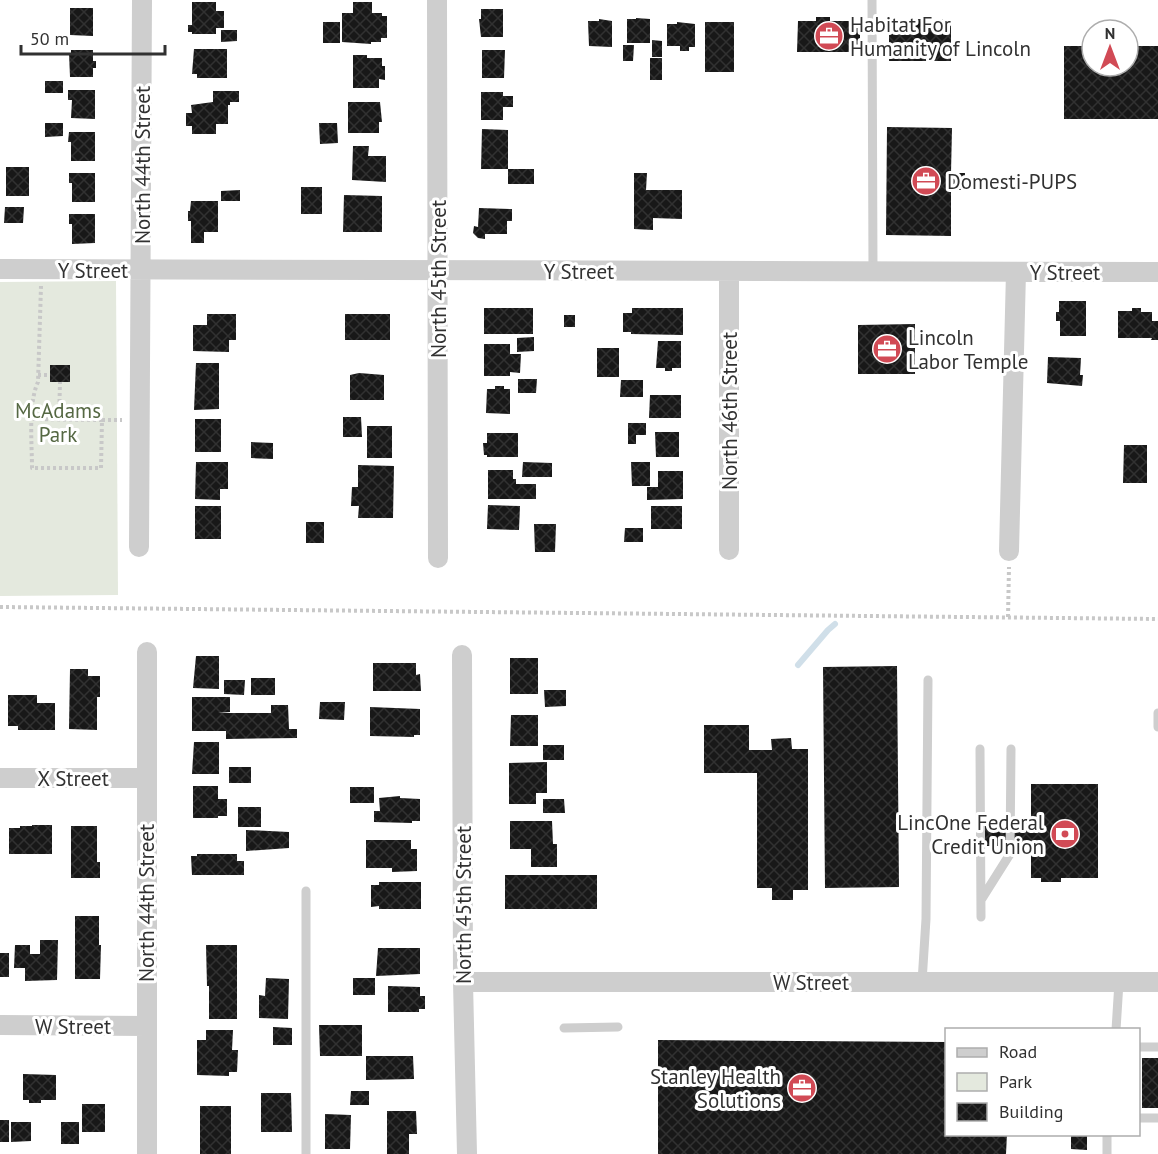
<svg xmlns="http://www.w3.org/2000/svg" width="1158" height="1154" font-family="'PT Sans',sans-serif">
<style>
.park{fill:#e4e9de}
.lines{fill:none;stroke-linecap:round;stroke-linejoin:round}
.stream{stroke:#d0dfe9;stroke-width:6}
.building{fill:url(#building-cross-hatch)}
.path{stroke:#c8c8c8;stroke-width:4;stroke-dasharray:3 3;stroke-linecap:butt}
.lane{stroke:#cecece;stroke-width:9}
.street{stroke:#cecece;stroke-width:20}
.labels{text-anchor:middle;dominant-baseline:central;stroke-width:6;stroke-linejoin:round;paint-order:stroke}
.poi-label{font-size:21px;fill:#313131;stroke:#fff;text-anchor:start}
.street-label{font-size:21px;fill:#313131;stroke:#fff}
.park-label{font-size:21px;fill:#556843;stroke:#fff}
</style>
<defs>
<pattern id="building-cross-hatch" width="8" height="8" patternUnits="userSpaceOnUse" patternTransform="scale(1.5)"><rect width="8" height="8" fill="#181818"/><path d="M0 0l8 8M0 8l8-8" fill="none" stroke="#313131"/></pattern>
</defs>
<rect width="100%" height="100%" fill="#fff"/>
<path class="park" d="M116 281 118 595 0 596V282Z"/>
<g class="lines">
<path class="stream" d="M798 665 828 630 835 624"/>
</g>
<path class="building" d="M192 2H216V11H224V28H216V34H192V32H188V25H192Z
M353 2H372V13H382V16H387V38H381V42H371V44L342 42V13H353Z
M70 8H93V36L70 35Z
M481 9H503V37H481L479 19H481Z
M816 17H830V21H860V52H797L798 21H816Z
M636 18 650 19V43H627V19H636Z
M599 19 612 21V47L589 46 588 21H599Z
M889 19H951V61H889Z
M323 22H340V43H323Z
M677 22 695 24V47H689V51H680V46H667V24H677Z
M705 22H734V72H705Z
M221 30H237V41L221 42Z
M652 40 662 41V57H652Z
M623 45H634L633 61H623Z
M1064 46H1092V66H1128V46H1158V119H1064Z
M194 49H227V78H197V74H192Z
M71 50H93V61H96V68H93V77H70L69 53H71Z
M482 50H505L504 78H482Z
M353 55H367V58H382V66H385V80L379 79V88H353Z
M650 58H662V80H650Z
M45 81H63V93H45Z
M68 90H95V119L71 118 72 100H68Z
M213 91H239V102H230V105H228V124H216V134H192V126H186V113H192L191 105 213 102Z
M481 92H503V96H513V107H503V120H481Z
M348 102H380L382 122H379V133H348Z
M45 123H63V136L45 137Z
M319 123H337L338 143 320 144Z
M887 127 952 128 951 173H965V190H951V236L886 235Z
M482 129 508 130V169H481Z
M69 132H95V161H71V142H68Z
M353 146H369L368 156H386V182L352 180Z
M6 167H29V196H6Z
M508 169H534V184H508Z
M69 173H95V202H72V183H69Z
M634 173H647L646 190H682V219L653 218V230L634 229Z
M301 187H322V214H301Z
M240 190V201H221V191Z
M344 195 382 196V232H343Z
M191 201H218V232H204V243H191V221H188V211H190Z
M5 207H24L23 223H4Z
M479 208 512 209V221H507V234H485V239L478 238 473 233 474 226 478 227Z
M69 214H95V243L72 244V224H69Z
M1059 301H1086V336H1060V321H1056V312H1059Z
M484 308H533V334H484Z
M632 308H683V335L631 334V332H623V313H632Z
M1132 308H1141V312H1152V321H1158V340H1151L1152 338H1118V311H1132Z
M207 314H236V340H229V352L193 351V325H207Z
M345 314H390V340H345Z
M564 315H575V327H564Z
M915 324V374H858V325Z
M534 337V351L517 352V338Z
M658 341H681V368H672V371H665V368H656Z
M484 344H510V354H521L520 373 510 372V376H484Z
M597 348H619V377H597Z
M1048 357 1081 358 1080 375H1083L1082 386 1047 383Z
M196 363H219V409L194 410Z
M50 365H70V382H50Z
M359 373 384 375V400H350V375Z
M518 379H537L536 393H518Z
M621 380H643V397H620Z
M495 386H504V389H510V414L486 413 487 389H495Z
M650 395H681V418H649Z
M343 417H361L362 437H343Z
M195 419H221V452H195Z
M628 423H646V435H636V444H628Z
M367 426H392V458H367Z
M655 432H679V457H656Z
M487 433H518V457H487V455H484L483 443H487Z
M251 442 273 443V459L251 458Z
M1124 445H1147V483H1123Z
M196 462H228V489H220V500L195 499Z
M523 462 552 463V477H522Z
M631 462H650V486H632Z
M358 465 394 466 393 518H358L359 506H351L352 487H358Z
M488 470H513V479H516V484H536V499H488Z
M658 471H683V499L647 500V487H658Z
M488 505 520 506 519 530 487 529Z
M195 506H221V539H195Z
M651 506H682V529H651Z
M306 522H324V543H306Z
M534 524H556L555 552H535Z
M625 528H643V542H624Z
M196 656H219V689L193 688Z
M510 658H538V694H510Z
M373 663H416V675L420 674 421 691H373Z
M897 666 899 887 825 888 823 667Z
M70 669H88V676H100V697H97V730L69 729Z
M251 678H275V695H251Z
M224 680H245L244 695 224 694Z
M544 690H566V706L545 707Z
M8 695H37V703H55V730H18V726H8Z
M192 697H230V712L218 713H271V705H288L289 729H297V738L226 739V731H192Z
M320 702H345L344 720 319 719Z
M370 707 420 709V735H414V737L370 736Z
M511 715H538V746H510Z
M704 725H749V750H772L771 739 791 738 792 749H808V890H793V900H772V888H757V773H704Z
M194 742H219V774H192Z
M543 745H564V760H543Z
M547 762V793H536V804H509V763Z
M229 767H251V783H229Z
M1031 784H1098V878H1061V882H1041V878H1031V846H983V820L1031 821Z
M193 786H218V799H227V816H218V818H193Z
M350 787H374V803H350Z
M400 796V798L420 799V821H412V823L374 822V811H380L379 798Z
M543 799H564L565 813H543Z
M238 807H261V827H238Z
M510 821H552L553 844H557V867H531V849H510Z
M32 825H52V854H9V828H20V826H32Z
M71 826H97V862H100V878H71Z
M246 830 289 832V848L246 851Z
M366 840H411V849H417V871L392 872V868H366Z
M197 854H237V861H244V875H192L191 856H197Z
M505 875H597V909H505Z
M379 882H421V909H379V906L371 907V885H379Z
M75 916H99V945H101L100 979H75Z
M40 940H58L57 980 25 981V968H14L15 945H30V954H40Z
M206 945H237V1019H209V986H207Z
M378 948H420V974L376 976Z
M0 953H9V977H0Z
M266 978 289 979 288 1019 259 1018V995L265 996Z
M353 978H375V995H353Z
M388 986 420 987V996H425V1009H419V1012H388Z
M319 1025H362V1056H320Z
M273 1027 292 1028V1045H273Z
M206 1030H233L232 1050H238L237 1072H229V1076L197 1075V1040H206Z
M658 1040 946 1042V1134H1007L1006 1154H658Z
M366 1056H413L414 1079 366 1080Z
M1142 1058H1158V1108H1142Z
M23 1074 56 1075V1100H41V1103H29V1100H23Z
M351 1091H369V1105H350Z
M261 1093H291L292 1132H261Z
M82 1104H105V1132H82Z
M200 1106H231V1154H200Z
M387 1111H416L417 1134H409V1154H387Z
M325 1114 351 1115 350 1149H325Z
M0 1120H9V1142H0Z
M11 1122H31V1141L11 1142Z
M61 1122H79V1144H61Z
M1071 1134H1087V1150L1071 1149Z"/>
<g class="lines">
<path class="path" d="M38 375H50
M33 419 102 420 101 468H32C32 444 28 403 38 382L41 286
M59 420 60 382
M102 420H122
M0 607 1158 619
M1008 617 1009 567"/>
<path class="lane" d="M872 0 873 272
M1158 713V727
M980 749 981 917
M306 891V1154
M981 900 1010 854 1011 749
M922 982 926 919 928 680
M564 1028 618 1027
M1116 1030 1119 982
M1138 1047H1158
M1138 1118H1158
M1107 1154V1134"/>
<path class="street" d="M437 0 438 558
M0 269 1158 272
M729 272V550
M139 547 142 0
M1009 551 1016 272
M147 652V1154
M462 655 463 982 467 1154
M0 778H145
M463 982H1158
M0 1025 147 1026"/>
</g>
<defs>
<g id="office-disc" transform="scale(1.5)"><circle r="9.5" fill="#d14a55" stroke="#fff"/><path d="M-6-3h4V-5.5h4V-3h4V5H-6ZM-1-4.5V-3h2v-1.5ZM-6 0V1H6V0Z" fill="#fff"/></g>
<g id="bank-disc" transform="scale(1.5)"><circle r="9.5" fill="#d14a55" stroke="#fff"/><path d="M-6-4H6V4H-6ZM0-2.3a2.3 2.3 0 1 0 0 4.6a2.3 2.3 0 1 0 0-4.6Z" fill="#fff"/></g>
</defs>
<g fill-rule="evenodd">
<use href="#office-disc" x="829" y="36"/>
<use href="#office-disc" x="926" y="181"/>
<use href="#office-disc" x="887" y="349"/>
<use href="#bank-disc" x="1065" y="834"/>
<use href="#office-disc" x="802" y="1088"/>
</g>
<g class="labels">
<g class="poi-label">
<text x="850" y="24">Habitat For<tspan x="850" dy="24">Humanity of Lincoln</tspan></text>
<text x="947" y="181">Domesti-PUPS</text>
<text x="908" y="337">Lincoln<tspan x="908" dy="24">Labor Temple</tspan></text>
<text x="1044" y="822" text-anchor="end">LincOne Federal<tspan x="1044" dy="24">Credit Union</tspan></text>
<text x="781" y="1076" text-anchor="end">Stanley Health<tspan x="781" dy="24">Solutions</tspan></text>
</g>
<g class="street-label">
<text transform="translate(142 165) rotate(-90)">North 44th Street</text>
<text x="93" y="270">Y Street</text>
<text x="579" y="271">Y Street</text>
<text x="1065" y="272">Y Street</text>
<text transform="translate(438 279) rotate(-90)">North 45th Street</text>
<text transform="translate(729 411) rotate(-90)">North 46th Street</text>
<text x="73" y="778">X Street</text>
<text transform="translate(146 903) rotate(-90)">North 44th Street</text>
<text transform="translate(463 905) rotate(-90)">North 45th Street</text>
<text x="811" y="982">W Street</text>
<text x="73" y="1026">W Street</text>
</g>
<g class="park-label">
<text x="58" y="410">McAdams<tspan x="58" dy="24">Park</tspan></text>
</g>
</g>
<rect x="945" y="1028" width="195" height="108" fill="#ffffff" stroke="#adadad" stroke-width="1.5"/>
<rect x="957" y="1048" width="30" height="9" fill="#cecece" stroke="#adadad" stroke-width="1.5"/>
<text x="999" y="1058" font-size="18" fill="#313131">Road</text>
<rect x="957" y="1073" width="30" height="18" fill="#e4e9de" stroke="#adadad" stroke-width="1.5"/>
<text x="999" y="1088" font-size="18" fill="#313131">Park</text>
<rect x="957" y="1103" width="30" height="18" fill="url(#building-cross-hatch)" stroke="#adadad" stroke-width="1.5"/>
<text x="999" y="1118" font-size="18" fill="#313131">Building</text>
<g transform="translate(1110 48)"><circle r="28" fill="#ffffff" stroke="#adadad" stroke-width="1.5"/>
<path d="M0-4.5L10 22L0 15L-10 22Z" fill="#d14a55"/>
<text y="-9" font-size="16" font-weight="bold" text-anchor="middle" fill="#313131">N</text>
</g>
<path d="M21 45v9h144v-9" fill="none" stroke="#313131" stroke-width="3"/>
<text x="30" y="45" font-size="18" fill="#313131" stroke="#ffffff" stroke-width="4.5" paint-order="stroke">50 m</text>
</svg>
